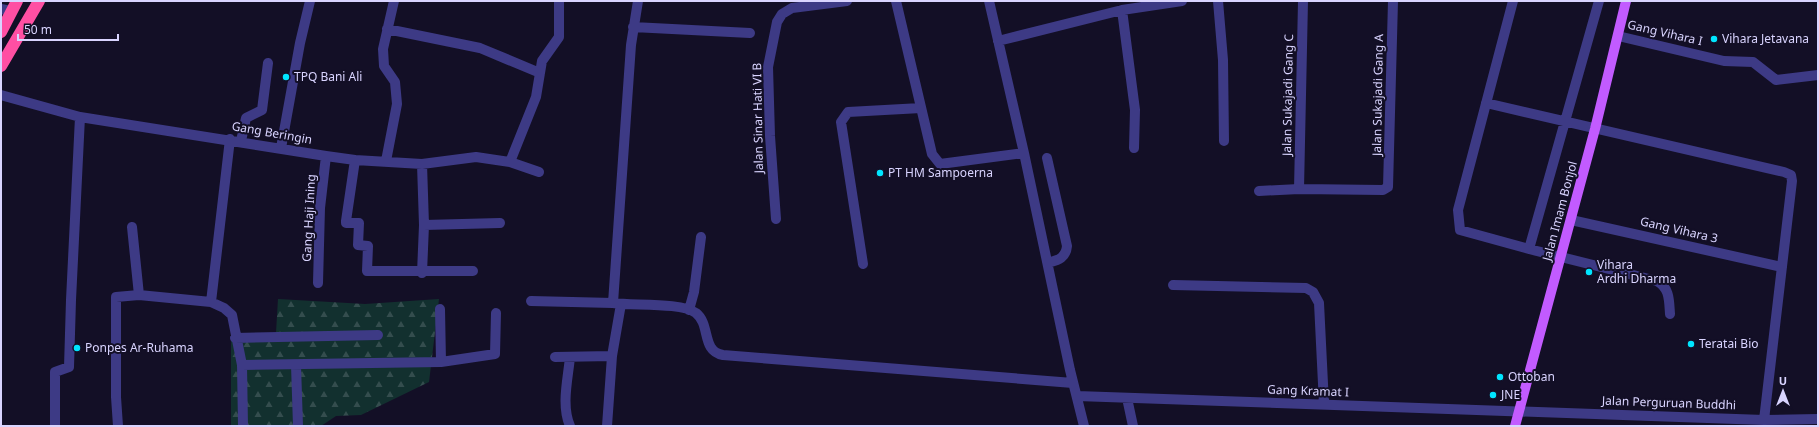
<svg xmlns="http://www.w3.org/2000/svg" width="1819" height="427" viewBox="0 0 1819 427" font-family="'Noto Sans',sans-serif">
<defs>
<pattern id="forest-firs" width="22" height="20" patternUnits="userSpaceOnUse"><rect width="22" height="20" fill="#12302f"/><path d="M5 1l3.5 6h-7zM16 11l3.5 6h-7z" fill="#344d4e"/></pattern>
</defs>
<rect width="100%" height="100%" fill="#130f26"/>
<path fill="url(#forest-firs)" d="M 278,299 L 365,304 L 439,299 L 429,382 L 361,415 L 336,416 L 321,426 L 231,426 L 231,334 L 276,333 Z"/>
<g fill="none" stroke-linecap="round" stroke-linejoin="round">
<path stroke="#3d3a85" stroke-width="10" d="M 638,1 L 631,45 L 613,303 C 633,306 681,302 696,313 C 711,325 701,351 723,355 L 1073,383
M 896,1 L 932,154 L 940,164 L 1024,153
M 989,1 L 1024,153 L 1070,370 L 1084,426
M 1218,1 L 1223,60 L 1224,141
M 1513,1 L 1458,210 L 1460,230 L 1529,249 L 1599,1
M 1,9 L 11,11
M 1122,10 L 1135,110 L 1134,148
M 633,27 L 750,33
M 387,29 L 480,48 L 540,73
M 1618,36 L 1724,61 L 1753,62 L 1776,80 L 1818,75
M 998,41 L 1122,10 L 1182,1
M 1,95 L 80,117 L 326,156 L 355,160 L 422,164 L 476,157 L 510,162 L 539,172
M 1486,103 L 1784,172 L 1791,175 L 1792,181 L 1764,420
M 230,139 L 211,302 L 224,308 L 232,315 L 242,365 L 441,362 L 495,354 L 496,313
M 241,141 L 246,118 L 262,110 L 268,63
M 281,148 L 300,43 L 310,1
M 1047,158 L 1067,246 C 1066,258 1058,260 1048,263
M 355,160 L 346,221 L 346,223 L 359,223 L 358,245 L 368,246 L 367,271 L 473,271
M 386,161 L 397,104 L 395,82 L 384,66 L 383,49 L 394,1
M 510,162 L 536,97 L 542,61 L 559,37 L 559,1
M 1299,189 L 1303,1
M 1259,191 L 1299,189 L 1383,190 L 1388,187 L 1393,1
M 776,219 L 770,136 L 768,67 L 777,22 L 782,14 L 792,8 L 847,1
M 1571,220 L 1782,267
M 424,225 L 500,223
M 132,227 L 139,295
M 1529,249 L 1657,281 C 1670,288 1669,301 1670,314
M 863,264 L 841,122 L 848,112 L 921,108
M 422,273 L 424,225 L 422,164
M 318,283 L 320,208 L 326,156
M 1173,285 L 1306,288 L 1313,292 L 1319,303 L 1324,404
M 531,301 L 613,303
M 440,309 L 441,362
M 689,310 L 694,292 L 701,237
M 235,338 L 378,335
M 555,357 L 612,356
M 570,357 C 568,379 561,405 570,426
M 242,365 L 243,426
M 296,365 L 298,426
M 1077,396 L 1764,420 L 1818,419
M 1127,398 L 1133,426
M 55,426 L 55,372 L 69,367 L 71,300 L 80,117
M 118,426 L 116,397 L 116,297 L 139,295 L 211,302
M 607,426 L 612,356 L 621,304"/>
<path stroke="#c25bff" stroke-width="10" d="M 1515,426 L 1595,129 L 1626,1"/>
<path stroke="#ff4fa3" stroke-width="12" d="M 1,32 L 17,1
M 1,66 L 39,1"/>
</g>
<g fill="#00e5ff" stroke="#130f26" stroke-width="1.5">
<circle cx="1714" cy="39" r="4"/>
<circle cx="286" cy="77" r="4"/>
<circle cx="880" cy="173" r="4"/>
<circle cx="1589" cy="272" r="4"/>
<circle cx="1691" cy="344" r="4"/>
<circle cx="77" cy="348" r="4"/>
<circle cx="1500" cy="377" r="4"/>
<circle cx="1493" cy="395" r="4"/>
</g>
<g text-anchor="middle" stroke-width="4" stroke-linejoin="round" paint-order="stroke">
<g font-size="12" fill="#d9d4ff" stroke="#130f26">
<text transform="translate(1665 33) rotate(13)" y="4">Gang Vihara I</text>
<text transform="translate(1288 95) rotate(-89)" y="4">Jalan Sukajadi Gang C</text>
<text transform="translate(1378 95) rotate(-89)" y="4">Jalan Sukajadi Gang A</text>
<text transform="translate(758 118) rotate(-91)" y="4">Jalan Sinar Hati VI B</text>
<text transform="translate(272 133) rotate(10)" y="4">Gang Beringin</text>
<text transform="translate(1560 211) rotate(-75)" y="4">Jalan Imam Bonjol</text>
<text transform="translate(309 218) rotate(-87)" y="4">Gang Haji Ining</text>
<text transform="translate(1679 230) rotate(13)" y="4">Gang Vihara 3</text>
<text transform="translate(1308 391) rotate(2)" y="4">Gang Kramat I</text>
<text transform="translate(1669 403) rotate(2)" y="4">Jalan Perguruan Buddhi</text>
</g>
<g font-size="12" fill="#d9d4ff" stroke="#130f26" text-anchor="start">
<text x="1722" y="43">Vihara Jetavana</text>
<text x="294" y="81">TPQ Bani Ali</text>
<text x="888" y="177">PT HM Sampoerna</text>
<text x="1597" y="269">Vihara<tspan x="1597" dy="14">Ardhi Dharma</tspan></text>
<text x="1699" y="348">Teratai Bio</text>
<text x="85" y="352">Ponpes Ar-Ruhama</text>
<text x="1508" y="381">Ottoban</text>
<text x="1501" y="399">JNE</text>
</g>
</g>
<rect width="1819" height="427" fill="none" stroke="#d9d4ff" stroke-width="4"/>
<g transform="translate(1783 391)" stroke="#130f26" stroke-width="3" paint-order="stroke">
<path d="M0-3L7 15L0 10L-7 15Z" fill="#d9d4ff"/>
<text y="-6" font-size="11" font-weight="bold" text-anchor="middle" fill="#d9d4ff">U</text>
</g>
<path d="M18 34v6h100v-6" fill="none" stroke="#d9d4ff" stroke-width="2"/>
<text x="24" y="34" font-size="12" fill="#d9d4ff" stroke="#130f26" stroke-width="3" paint-order="stroke">50 m</text>
</svg>
